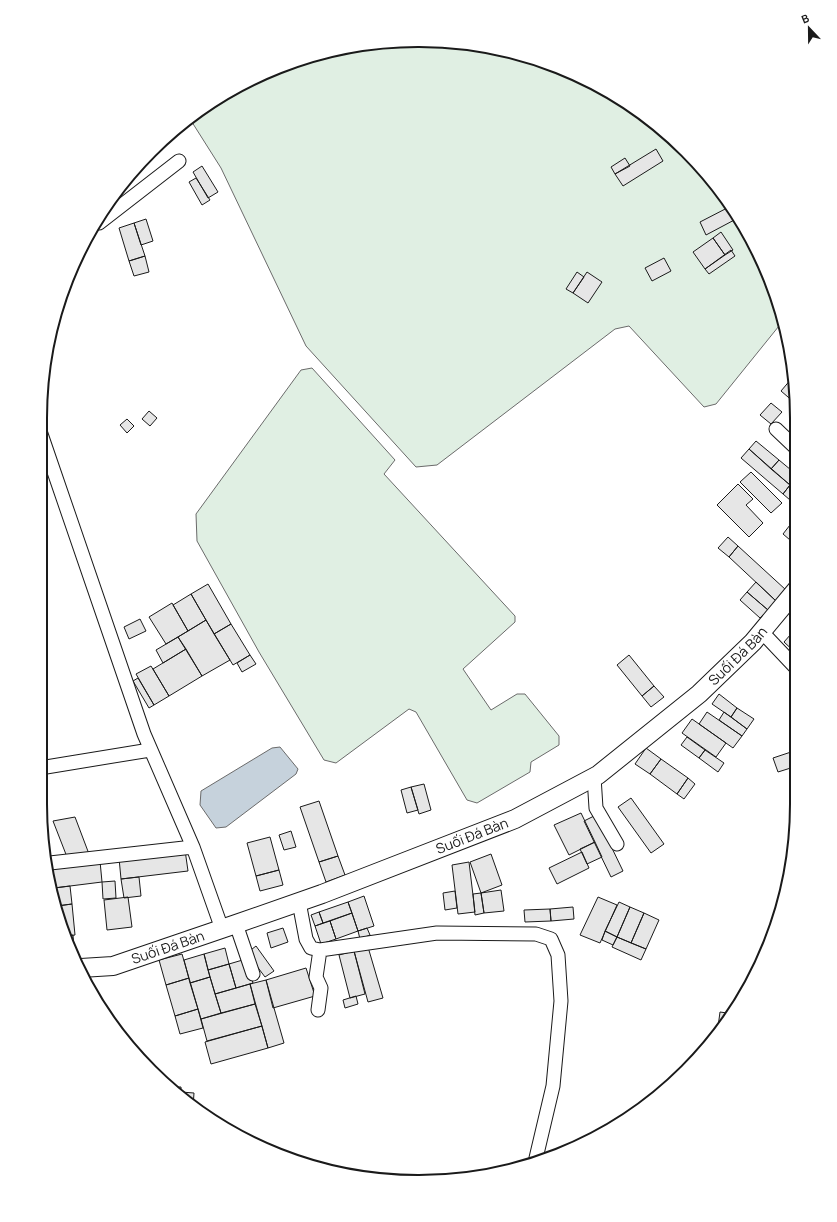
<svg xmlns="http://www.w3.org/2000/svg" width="837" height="1222" viewBox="0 0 837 1222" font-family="Manrope,sans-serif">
<rect width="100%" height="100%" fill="#fff"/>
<path fill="#e0efe3" stroke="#6a6a6a" d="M 418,40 L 492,47 L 563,69 L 629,104 L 686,151 L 733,208 L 768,273 L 783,321 L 716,404 L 704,407 L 629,326 L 615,329 L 437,465 L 416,467 L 306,346 L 221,168 L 190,119 L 208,104 L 273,69 L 344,47 Z
M 312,368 L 395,460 L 384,474 L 515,616 L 515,622 L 463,669 L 491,710 L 517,694 L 525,694 L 559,736 L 559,745 L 531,762 L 530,772 L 477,803 L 467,800 L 416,712 L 409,709 L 336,763 L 324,760 L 259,652 L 197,541 L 196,514 L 301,370 Z"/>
<path fill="#c6d2dc" stroke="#6a6a6a" d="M 280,747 L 298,769 L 296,774 L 226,827 L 216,828 L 200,805 L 201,791 L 272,748 Z"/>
<path fill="#e6e6e6" stroke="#1a1a1a" d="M 656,149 L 663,161 L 623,186 L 615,174 Z
M 625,158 L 630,166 L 615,174 L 611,167 Z
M 202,166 L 218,192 L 208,198 L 193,172 Z
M 196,178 L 210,200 L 202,205 L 189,182 Z
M 731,206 L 738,218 L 706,235 L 700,222 Z
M 146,219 L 153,241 L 141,245 L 134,223 Z
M 134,223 L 145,256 L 129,261 L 119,228 Z
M 721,232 L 733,250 L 725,255 L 713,238 Z
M 713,238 L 725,255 L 705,269 L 693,252 Z
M 731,250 L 735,256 L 709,274 L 705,269 Z
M 145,256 L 149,272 L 134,276 L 129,261 Z
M 664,258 L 671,271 L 652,281 L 645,268 Z
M 577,272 L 584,277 L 573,293 L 566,289 Z
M 587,272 L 602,282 L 588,303 L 573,293 Z
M 792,378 L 793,379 L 795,403 L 781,391 Z
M 771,403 L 782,412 L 771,424 L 760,415 Z
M 149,411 L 157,418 L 150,426 L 142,419 Z
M 127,419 L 134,426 L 127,433 L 120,425 Z
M 756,441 L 779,460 L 771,469 L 749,449 Z
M 749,449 L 790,485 L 783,494 L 741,458 Z
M 779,460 L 797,475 L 796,490 L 771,469 Z
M 751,472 L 782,503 L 771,513 L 740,482 Z
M 738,484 L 753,499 L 746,505 L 763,523 L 749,537 L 717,505 Z
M 790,485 L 797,490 L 797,506 L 783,494 Z
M 797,517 L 797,531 L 790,525 Z
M 790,525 L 797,531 L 797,546 L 783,534 Z
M 728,537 L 738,546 L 729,557 L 718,548 Z
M 738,546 L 786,590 L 776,601 L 729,557 Z
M 756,582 L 776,601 L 768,610 L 747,592 Z
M 208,584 L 231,624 L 214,634 L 191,594 Z
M 747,592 L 768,610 L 760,618 L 740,600 Z
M 191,594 L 206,620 L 188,631 L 173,605 Z
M 172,603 L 188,631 L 166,644 L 149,617 Z
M 140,619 L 146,631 L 129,639 L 124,627 Z
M 206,620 L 230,660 L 202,676 L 178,637 Z
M 231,624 L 250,655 L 233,665 L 214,634 Z
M 791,634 L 797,640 L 797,654 L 784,642 Z
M 178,637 L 186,649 L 163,663 L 156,650 Z
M 186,649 L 202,676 L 169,696 L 153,669 Z
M 250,655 L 256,664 L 242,672 L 237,663 Z
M 629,655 L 654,686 L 642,696 L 617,665 Z
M 151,666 L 169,696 L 154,705 L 136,674 Z
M 138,678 L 154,705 L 149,708 L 133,681 Z
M 654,686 L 664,697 L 651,707 L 642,696 Z
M 719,694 L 737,708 L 731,717 L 712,704 Z
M 737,708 L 754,719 L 747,729 L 731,717 Z
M 707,712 L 742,736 L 733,748 L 699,724 Z
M 724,712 L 747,729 L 742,736 L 719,720 Z
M 692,719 L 726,743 L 716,757 L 682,733 Z
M 687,737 L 705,750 L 699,758 L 681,745 Z
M 646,748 L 661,759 L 650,774 L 635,764 Z
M 705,750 L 724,763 L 718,772 L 699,758 Z
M 797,750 L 797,766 L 778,772 L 773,758 Z
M 661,759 L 688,778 L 677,794 L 650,774 Z
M 688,778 L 695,784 L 684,799 L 677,794 Z
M 424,784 L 431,810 L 419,814 L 411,787 Z
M 411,787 L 418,810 L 407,813 L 401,790 Z
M 631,798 L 664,844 L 651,853 L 618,807 Z
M 319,801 L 338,856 L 319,862 L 300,807 Z
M 581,813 L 595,842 L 569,855 L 554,825 Z
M 596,815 L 623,871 L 611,877 L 584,821 Z
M 75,817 L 89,854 L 67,857 L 53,821 Z
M 291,831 L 296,847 L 284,850 L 279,835 Z
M 270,837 L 279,870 L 256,876 L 247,843 Z
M 595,842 L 602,857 L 587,864 L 580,849 Z
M 185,850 L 188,871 L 121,879 L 119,858 Z
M 582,852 L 589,868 L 557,884 L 549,868 Z
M 491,854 L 502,885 L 481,893 L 470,862 Z
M 338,856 L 345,875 L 326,882 L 319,862 Z
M 100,861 L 102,882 L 54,888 L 50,867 Z
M 469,862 L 475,912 L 458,914 L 452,865 Z
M 279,870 L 283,885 L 260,891 L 256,876 Z
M 139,877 L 141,896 L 124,898 L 121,879 Z
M 115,881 L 116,898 L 103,899 L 102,882 Z
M 70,886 L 72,904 L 57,906 L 54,888 Z
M 501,890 L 504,911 L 484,913 L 481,893 Z
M 455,891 L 457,908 L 445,910 L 443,893 Z
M 481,893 L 484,913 L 475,915 L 473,894 Z
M 364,896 L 374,926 L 358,931 L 348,902 Z
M 128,897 L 132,927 L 107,930 L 104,900 Z
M 598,897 L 617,905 L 600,943 L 580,935 Z
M 348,902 L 352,913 L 323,923 L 319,912 Z
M 619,902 L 630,907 L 617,937 L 605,931 Z
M 72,904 L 75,935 L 66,936 L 60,925 L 57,906 Z
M 573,907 L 574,919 L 551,921 L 550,909 Z
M 630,907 L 644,913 L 631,943 L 617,937 Z
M 550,909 L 551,921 L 525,922 L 524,910 Z
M 319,912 L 323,923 L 315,926 L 311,915 Z
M 352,913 L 358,931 L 336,939 L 330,921 Z
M 644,913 L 659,920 L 646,949 L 631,943 Z
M 330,921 L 336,939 L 321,944 L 315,926 Z
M 283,928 L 288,942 L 271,948 L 267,933 Z
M 367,928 L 370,935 L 360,939 L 358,931 Z
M 605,931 L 617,937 L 613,945 L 602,940 Z
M 73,935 L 74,949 L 72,950 L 66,936 Z
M 617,937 L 646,949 L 641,960 L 612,947 Z
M 256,946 L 274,971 L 265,977 L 247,953 Z
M 368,947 L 383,998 L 368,1002 L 354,951 Z
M 225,948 L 229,964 L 208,970 L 204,954 Z
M 354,951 L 365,994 L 350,998 L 339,955 Z
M 182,954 L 189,978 L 166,985 L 159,960 Z
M 204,954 L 210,977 L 190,983 L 184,960 Z
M 246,959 L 253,983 L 236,988 L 229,964 Z
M 229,964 L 236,988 L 215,994 L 208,970 Z
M 306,968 L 315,996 L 273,1008 L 266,980 Z
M 210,977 L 221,1013 L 201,1019 L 190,983 Z
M 189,978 L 198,1009 L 175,1016 L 166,985 Z
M 266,980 L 284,1043 L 268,1048 L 250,984 Z
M 250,984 L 255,1004 L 221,1013 L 215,994 Z
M 356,996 L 358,1004 L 345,1008 L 343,1000 Z
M 255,1004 L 262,1026 L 207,1041 L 201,1019 Z
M 198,1009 L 203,1028 L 180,1034 L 175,1016 Z
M 720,1012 L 727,1013 L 718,1027 Z
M 262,1026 L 268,1048 L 211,1064 L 205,1042 Z
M 172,1087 L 181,1087 L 181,1096 Z
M 181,1092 L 194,1093 L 193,1107 L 188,1104 L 181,1096 Z"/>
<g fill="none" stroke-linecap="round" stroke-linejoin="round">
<g stroke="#1a1a1a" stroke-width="15">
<path id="street" d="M 99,223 L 179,161
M 776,429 L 797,449
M 40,431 L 144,734 L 193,847 L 222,929
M 762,632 L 797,669
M 40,768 L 150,750
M 594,777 L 596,808 L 617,844
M 50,863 L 193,847
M 299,902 L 306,939 L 311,948 L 320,950 L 437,933 L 536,934 L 551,939 L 558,955 L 561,1001 L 553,1086 L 536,1158
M 236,924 L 253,974
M 318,1010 L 321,988 L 316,977 L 320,950"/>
</g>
<g stroke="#1a1a1a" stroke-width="20">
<g id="secondary">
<path id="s1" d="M 81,968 L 113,966 L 236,924 L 322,894 L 515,819 L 598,775 L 699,694 L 753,642 L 797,589"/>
</g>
</g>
<use href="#street" stroke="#fff" stroke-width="13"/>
<use href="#secondary" stroke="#fff" stroke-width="18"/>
</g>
<g text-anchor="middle" stroke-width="3" stroke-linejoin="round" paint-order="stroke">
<g font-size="14" fill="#1a1a1a" stroke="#fff">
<text dy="5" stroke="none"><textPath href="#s1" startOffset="738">Suối Đá Bàn</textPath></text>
<text dy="5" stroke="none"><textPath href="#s1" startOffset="414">Suối Đá Bàn</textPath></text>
<text dy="5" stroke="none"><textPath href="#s1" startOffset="90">Suối Đá Bàn</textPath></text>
</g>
</g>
<path d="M0 0H837V1222H0ZM418 47H419A371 371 0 0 1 790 418V804A371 371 0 0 1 419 1175H418A371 371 0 0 1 47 804V418A371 371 0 0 1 418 47Z" fill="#fff" fill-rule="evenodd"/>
<path fill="none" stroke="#1a1a1a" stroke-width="2" d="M418 47H419A371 371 0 0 1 790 418V804A371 371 0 0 1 419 1175H418A371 371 0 0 1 47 804V418A371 371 0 0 1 418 47Z"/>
<g transform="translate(809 28) rotate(338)" stroke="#ffffff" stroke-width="3" paint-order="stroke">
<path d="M0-3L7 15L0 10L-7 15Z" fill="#1a1a1a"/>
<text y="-6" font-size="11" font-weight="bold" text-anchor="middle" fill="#1a1a1a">B</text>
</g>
</svg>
